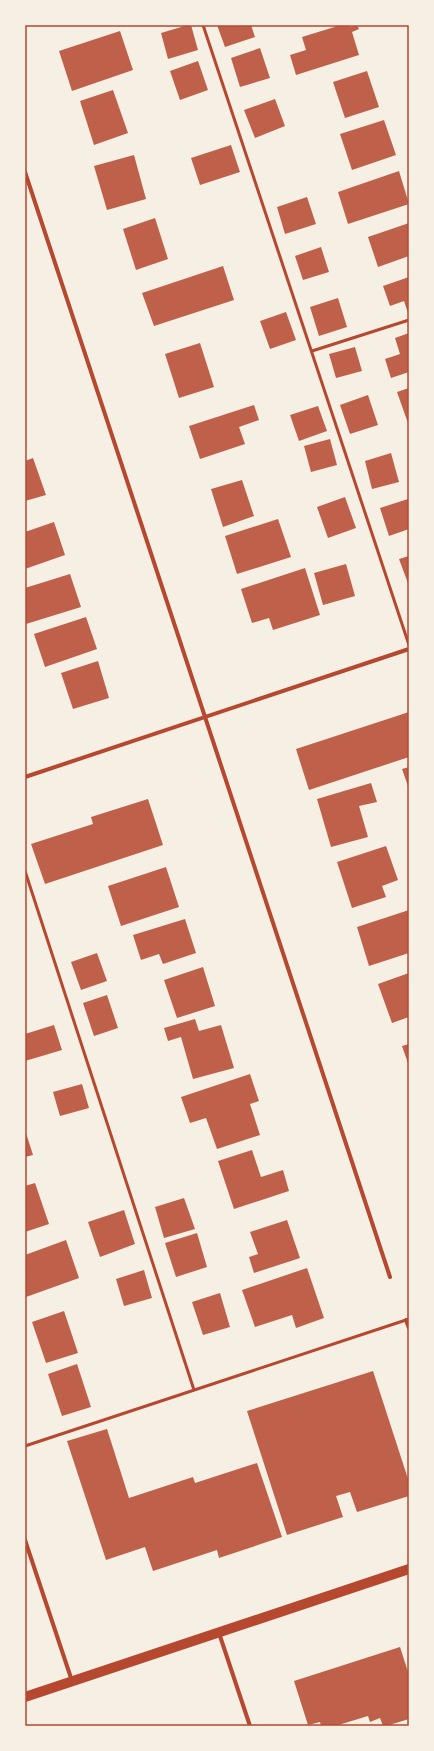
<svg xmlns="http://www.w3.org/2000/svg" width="434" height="1751" viewBox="0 0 434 1751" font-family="Mulish,sans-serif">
<rect width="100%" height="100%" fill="#f6efe4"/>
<path fill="#bf614a" d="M 188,25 L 191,25 L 198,50 L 168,59 L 161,33 Z
M 217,25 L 251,25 L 255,37 L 225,47 Z
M 341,25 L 349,25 L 350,27 L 357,25 L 359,29 L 352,32 L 359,55 L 296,75 L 290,55 L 306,50 L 302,37 Z
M 120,31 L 133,70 L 72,91 L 59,51 Z
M 260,48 L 270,78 L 240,87 L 231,58 Z
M 198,61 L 208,90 L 180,100 L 170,71 Z
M 367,71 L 379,107 L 345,118 L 333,82 Z
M 113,90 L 128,133 L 94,145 L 80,101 Z
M 275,99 L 285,126 L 255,138 L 244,110 Z
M 384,120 L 396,155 L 352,170 L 340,134 Z
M 231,145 L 240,172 L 200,185 L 191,158 Z
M 134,155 L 146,199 L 107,210 L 94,166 Z
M 399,171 L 409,204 L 348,224 L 338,192 Z
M 307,197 L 316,224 L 285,234 L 277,207 Z
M 155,218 L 168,259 L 136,270 L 123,229 Z
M 409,223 L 409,256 L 378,267 L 368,237 Z
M 321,247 L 329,272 L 303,280 L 295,256 Z
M 223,266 L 234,300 L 154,326 L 142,293 Z
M 409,277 L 409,316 L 404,301 L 390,306 L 383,286 Z
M 338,298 L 347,327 L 319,336 L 310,307 Z
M 286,312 L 296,340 L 270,349 L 260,321 Z
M 409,333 L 409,372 L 391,378 L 385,359 L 400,354 L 395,338 Z
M 200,343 L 214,387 L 179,398 L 165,354 Z
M 355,347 L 362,371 L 336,378 L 329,354 Z
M 409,388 L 409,426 L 397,392 Z
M 368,395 L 378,425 L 350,434 L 340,405 Z
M 254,405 L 259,420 L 239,427 L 245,444 L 200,459 L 189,426 Z
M 318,406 L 327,431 L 299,441 L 290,415 Z
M 330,439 L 337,465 L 311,472 L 304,446 Z
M 391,453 L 399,482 L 372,489 L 365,461 Z
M 33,458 L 46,495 L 25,501 L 25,461 Z
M 242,480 L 254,516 L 223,527 L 211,489 Z
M 345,497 L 356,528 L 328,538 L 317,507 Z
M 408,499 L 409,529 L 389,536 L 380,508 Z
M 278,519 L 291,557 L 237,574 L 225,536 Z
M 54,522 L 65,555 L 25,569 L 25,532 Z
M 409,556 L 409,586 L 399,559 Z
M 346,564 L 355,596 L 323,605 L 314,573 Z
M 305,568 L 320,615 L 273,630 L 269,618 L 252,623 L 241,589 Z
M 70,574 L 81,607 L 26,624 L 25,588 Z
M 86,617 L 97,649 L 45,667 L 34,634 Z
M 98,661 L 109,698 L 73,709 L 61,673 Z
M 409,712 L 409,757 L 309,790 L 296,749 Z
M 409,767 L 409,789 L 402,769 Z
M 371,783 L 377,802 L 359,806 L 368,837 L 331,847 L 317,799 Z
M 148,799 L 163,845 L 45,884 L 31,844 L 93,824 L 91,817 Z
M 386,846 L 398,880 L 382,886 L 386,897 L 352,908 L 337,862 Z
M 166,867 L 179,907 L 121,926 L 108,886 Z
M 409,910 L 409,953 L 369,966 L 357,927 Z
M 185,919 L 196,953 L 163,964 L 159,954 L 141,960 L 133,935 Z
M 97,953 L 107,981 L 81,990 L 71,962 Z
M 203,967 L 215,1006 L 177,1018 L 164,980 Z
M 409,973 L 409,1017 L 392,1023 L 378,984 Z
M 107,995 L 118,1028 L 94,1036 L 83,1003 Z
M 195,1019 L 199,1031 L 221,1025 L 234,1068 L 193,1079 L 181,1037 L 168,1041 L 164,1028 Z
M 54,1025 L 62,1050 L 25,1061 L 25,1034 Z
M 409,1044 L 409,1066 L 402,1046 Z
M 250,1074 L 259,1101 L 250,1104 L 260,1135 L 217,1149 L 206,1118 L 190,1123 L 181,1097 Z
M 82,1084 L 89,1108 L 60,1116 L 53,1092 Z
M 25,1130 L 33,1155 L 25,1157 Z
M 252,1150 L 261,1177 L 283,1170 L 289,1191 L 234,1209 L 218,1161 Z
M 35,1183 L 49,1224 L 25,1232 L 25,1186 Z
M 184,1198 L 195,1229 L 164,1238 L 155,1207 Z
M 124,1210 L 135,1244 L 100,1257 L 88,1222 Z
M 287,1220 L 300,1258 L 254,1273 L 249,1257 L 258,1254 L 250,1232 Z
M 197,1233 L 207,1267 L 176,1277 L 165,1243 Z
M 66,1240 L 79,1278 L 26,1297 L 25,1255 Z
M 307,1268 L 324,1318 L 296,1328 L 292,1315 L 255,1327 L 242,1290 Z
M 144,1270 L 152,1298 L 124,1306 L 116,1279 Z
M 220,1293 L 230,1327 L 203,1335 L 192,1302 Z
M 64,1311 L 78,1353 L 46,1363 L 32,1322 Z
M 77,1364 L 91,1407 L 62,1416 L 48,1374 Z
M 373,1371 L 409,1482 L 409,1496 L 357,1512 L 350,1492 L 336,1496 L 343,1517 L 287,1535 L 247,1411 Z
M 107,1429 L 129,1498 L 193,1477 L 195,1483 L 257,1463 L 282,1537 L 219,1558 L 217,1550 L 153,1571 L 145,1547 L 106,1560 L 67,1441 Z
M 400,1647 L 409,1675 L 409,1719 L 386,1726 L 383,1726 L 380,1718 L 370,1722 L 368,1716 L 335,1726 L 321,1726 L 320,1722 L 308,1725 L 294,1681 Z"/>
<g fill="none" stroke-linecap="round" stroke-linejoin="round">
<path stroke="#b5482f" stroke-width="3" d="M 203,25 L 409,645
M 312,351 L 409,320
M 25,871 L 194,1390
M 25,1446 L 409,1319"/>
<path stroke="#b5482f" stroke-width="4" d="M 25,172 L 390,1277
M 25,777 L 409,649
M 406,1320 L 409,1328
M 25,1540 L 72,1681
M 219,1633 L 250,1726"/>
<path stroke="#b5482f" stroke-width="10" d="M 25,1697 L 409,1569"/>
</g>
<rect width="434" height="1751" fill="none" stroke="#f6efe4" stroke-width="52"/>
<rect x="26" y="26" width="382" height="1699" fill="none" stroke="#b5482f" stroke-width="1.5"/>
</svg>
